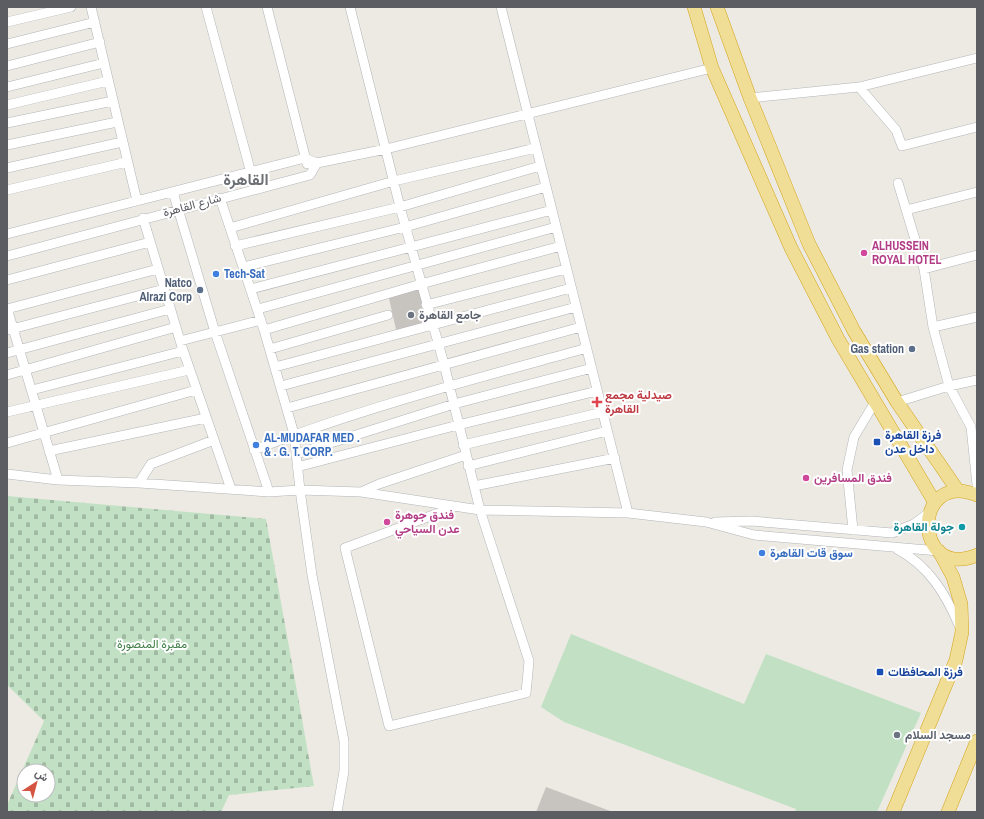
<svg xmlns="http://www.w3.org/2000/svg" width="984" height="819" viewBox="0 0 984 819" font-family="'Archivo Narrow',Vazirmatn,sans-serif">
<defs>
<pattern id="cemetery-stones" width="16" height="16" patternUnits="userSpaceOnUse"><rect width="16" height="16" fill="#c2e1c4"/><path d="M2 7V4a2 2 0 0 1 4 0v3zM10 15v-3a2 2 0 0 1 4 0v3z" fill="#a1baa3"/></pattern>
</defs>
<rect width="100%" height="100%" fill="#eceae3"/>
<path fill="#c2e1c4" d="M 571,634 L 744,704 L 766,654 L 921,713 L 877,812 L 795,812 L 796,809 L 564,722 L 541,707 Z"/>
<path fill="url(#cemetery-stones)" fill-rule="evenodd" d="M 7,496 L 266,519 L 314,786 L 229,795 L 221,812 L 7,812 L 7,805 L 44,721 L 7,685 ZM 24,771 L 48,771 L 48,795 L 24,795 Z"/>
<path fill="#c7c4c0" d="M 421,284 L 432,325 L 397,334 L 388,294 Z
M 546,787 L 613,812 L 536,812 Z"/>
<g fill="none" stroke-linecap="round" stroke-linejoin="round">
<g stroke="#b3b5b8" stroke-width="10">
<path id="minor" d="M 91,7 L 137,201
M 206,7 L 251,173
M 267,7 L 307,164
M 350,7 L 400,207 L 444,364 L 480,510 L 529,661 L 526,693 L 389,726 L 345,548 L 457,506
M 501,7 L 628,513
M 7,22 L 71,7
M 7,44 L 95,22
M 7,66 L 100,42
M 7,87 L 104,63
M 859,87 L 977,58
M 750,98 L 859,87 L 896,130 L 902,146 L 977,127
M 7,105 L 108,81
M 7,123 L 113,101
M 7,145 L 117,122
M 317,163 L 386,149 L 712,68
M 7,168 L 122,142
M 898,183 L 924,269 L 933,327 L 949,386 L 971,427 L 977,485
M 7,190 L 127,162
M 173,192 L 215,332 L 269,492
M 220,198 L 264,330 L 294,434 L 300,490 L 312,575 L 344,741 L 344,771 L 337,812
M 906,210 L 977,192
M 143,218 L 182,347 L 231,489
M 230,228 L 394,181 L 536,148
M 7,234 L 305,158 L 317,163
M 235,246 L 400,207 L 540,166
M 7,256 L 310,175 L 317,163
M 243,267 L 405,227 L 546,187
M 924,269 L 977,255
M 7,280 L 150,242
M 251,289 L 552,210
M 426,305 L 566,269
M 7,308 L 58,480
M 7,309 L 158,269
M 258,309 L 556,227
M 933,327 L 977,317
M 8,330 L 164,289
M 264,330 L 421,284 L 561,246
M 180,341 L 261,320
M 270,349 L 388,315
M 7,353 L 170,309
M 275,367 L 571,288
M 7,375 L 176,327
M 281,386 L 576,307
M 32,390 L 183,351
M 897,402 L 949,386 L 977,380
M 287,408 L 581,327
M 7,412 L 189,370
M 7,443 L 196,390
M 463,445 L 603,412
M 254,450 C 362,408 475,379 587,348
M 49,451 L 206,418
M 296,454 L 454,404 L 592,368
M 468,466 L 607,431
M 297,467 L 458,425 L 597,391
M 7,474 L 58,480 L 139,483 L 269,492 L 300,490 L 361,492 L 480,510 L 628,513 L 706,522 L 754,535 L 939,551
M 139,483 L 151,464 L 214,440
M 474,486 L 615,458
M 361,492 L 379,484 L 466,455
M 715,522 L 751,521 L 892,533 L 914,524 L 929,513
M 853,530 L 847,470 L 854,437 L 875,402
M 897,549 C 929,566 945,593 959,625"/>
</g>
<g stroke="#d4a41b" stroke-width="14">
<path id="highway" d="M 694,7 L 712,68 L 791,248 L 838,339 L 935,503
M 717,7 L 750,98 L 809,244 L 854,331 L 897,402 L 958,491
M 977,495 C 911,469 913,582 977,555
M 893,812 L 956,660 L 962,632 L 961,604 L 953,577 L 939,551
M 948,812 L 977,741"/>
</g>
<use href="#minor" stroke="#fff" stroke-width="9"/>
<use href="#highway" stroke="#f0de96" stroke-width="13"/>
</g>
<g fill="#d1479c" stroke="#fff" stroke-width="1.5">
<circle cx="864" cy="253" r="4"/>
<circle cx="806" cy="478" r="4"/>
<circle cx="387" cy="522" r="4"/>
</g>
<g fill="#3f7fe0" stroke="#fff" stroke-width="1.5">
<circle cx="216" cy="274" r="4"/>
<circle cx="256" cy="445" r="4"/>
<circle cx="762" cy="553" r="4"/>
</g>
<g fill="#5c6f8a" stroke="#fff" stroke-width="1.5">
<circle cx="200" cy="290" r="4"/>
<circle cx="912" cy="349" r="4"/>
</g>
<g fill="#6b7280" stroke="#fff" stroke-width="1.5">
<circle cx="411" cy="315" r="4"/>
<circle cx="897" cy="735" r="4"/>
</g>
<path fill="#e0444e" stroke="#fff" stroke-width="1.5" d="M595 396h4v4h4v4h-4v4h-4v-4h-4v-4h4z"/>
<g fill="#1a4fb4" stroke="#fff" stroke-width="1.5">
<rect x="873" y="438" width="8" height="8" rx="2"/>
<rect x="876" y="668" width="8" height="8" rx="2"/>
</g>
<circle fill="#0f9aa8" stroke="#fff" stroke-width="1.5" cx="962" cy="527" r="4"/>
<g text-anchor="middle" stroke-width="4" stroke-linejoin="round" paint-order="stroke">
<g font-size="12" fill="#5b5d62" stroke="#fff">
<text transform="translate(192 205) rotate(-15)" y="4">شارع القاهرة</text>
</g>
<g font-size="12" font-weight="bold" fill="#b23c85" stroke="#fff" text-anchor="start">
<text x="872" y="250">ALHUSSEIN<tspan x="872" dy="14">ROYAL HOTEL</tspan></text>
<text x="814" y="482">فندق المسافرين</text>
<text x="395" y="519">فندق جوهرة<tspan x="395" dy="14">عدن السياحي</tspan></text>
</g>
<g font-size="12" font-weight="bold" fill="#366cbe" stroke="#fff" text-anchor="start">
<text x="224" y="278">Tech-Sat</text>
<text x="264" y="442">AL-MUDAFAR MED .<tspan x="264" dy="14">&amp; . G. T. CORP.</tspan></text>
<text x="770" y="557">سوق قات القاهرة</text>
</g>
<g font-size="12" font-weight="bold" fill="#4e5e75" stroke="#fff" text-anchor="end">
<text x="192" y="287">Natco<tspan x="192" dy="14">Alrazi Corp</tspan></text>
<text x="904" y="353">Gas station</text>
</g>
<g font-size="12" font-weight="bold" fill="#5b616d" stroke="#fff" text-anchor="start">
<text x="419" y="319">جامع القاهرة</text>
<text x="905" y="739">مسجد السلام</text>
</g>
<g font-size="12" font-weight="bold" fill="#be3a42" stroke="#fff" text-anchor="start">
<text x="605" y="399">صيدلية مجمع<tspan x="605" dy="14">القاهرة</tspan></text>
</g>
<g font-size="12" font-weight="bold" fill="#164399" stroke="#fff" text-anchor="start">
<text x="885" y="439">فرزة القاهرة<tspan x="885" dy="14">داخل عدن</tspan></text>
<text x="888" y="676">فرزة المحافظات</text>
</g>
<g font-size="12" font-weight="bold" fill="#0d838f" stroke="#fff" text-anchor="end">
<text x="954" y="531">جولة القاهرة</text>
</g>
<g font-size="12" fill="#3e7d45" stroke="#fff">
<text x="152" y="648">مقبرة المنصورة</text>
</g>
<g font-size="16" font-weight="bold" fill="#6c6f73" stroke="#fff">
<text x="246" y="185">القاهرة</text>
</g>
</g>
<rect width="984" height="819" fill="none" stroke="#5b5d62" stroke-width="16"/>
<g transform="translate(36 783) rotate(36)"><circle r="19" fill="#ffffff" stroke="#bdbec0"/>
<path d="M0-3L7 15L0 10L-7 15Z" fill="#d45441"/>
<text y="-6" font-size="11" font-weight="bold" text-anchor="middle" fill="#5b5d62">ش</text>
</g>
</svg>
